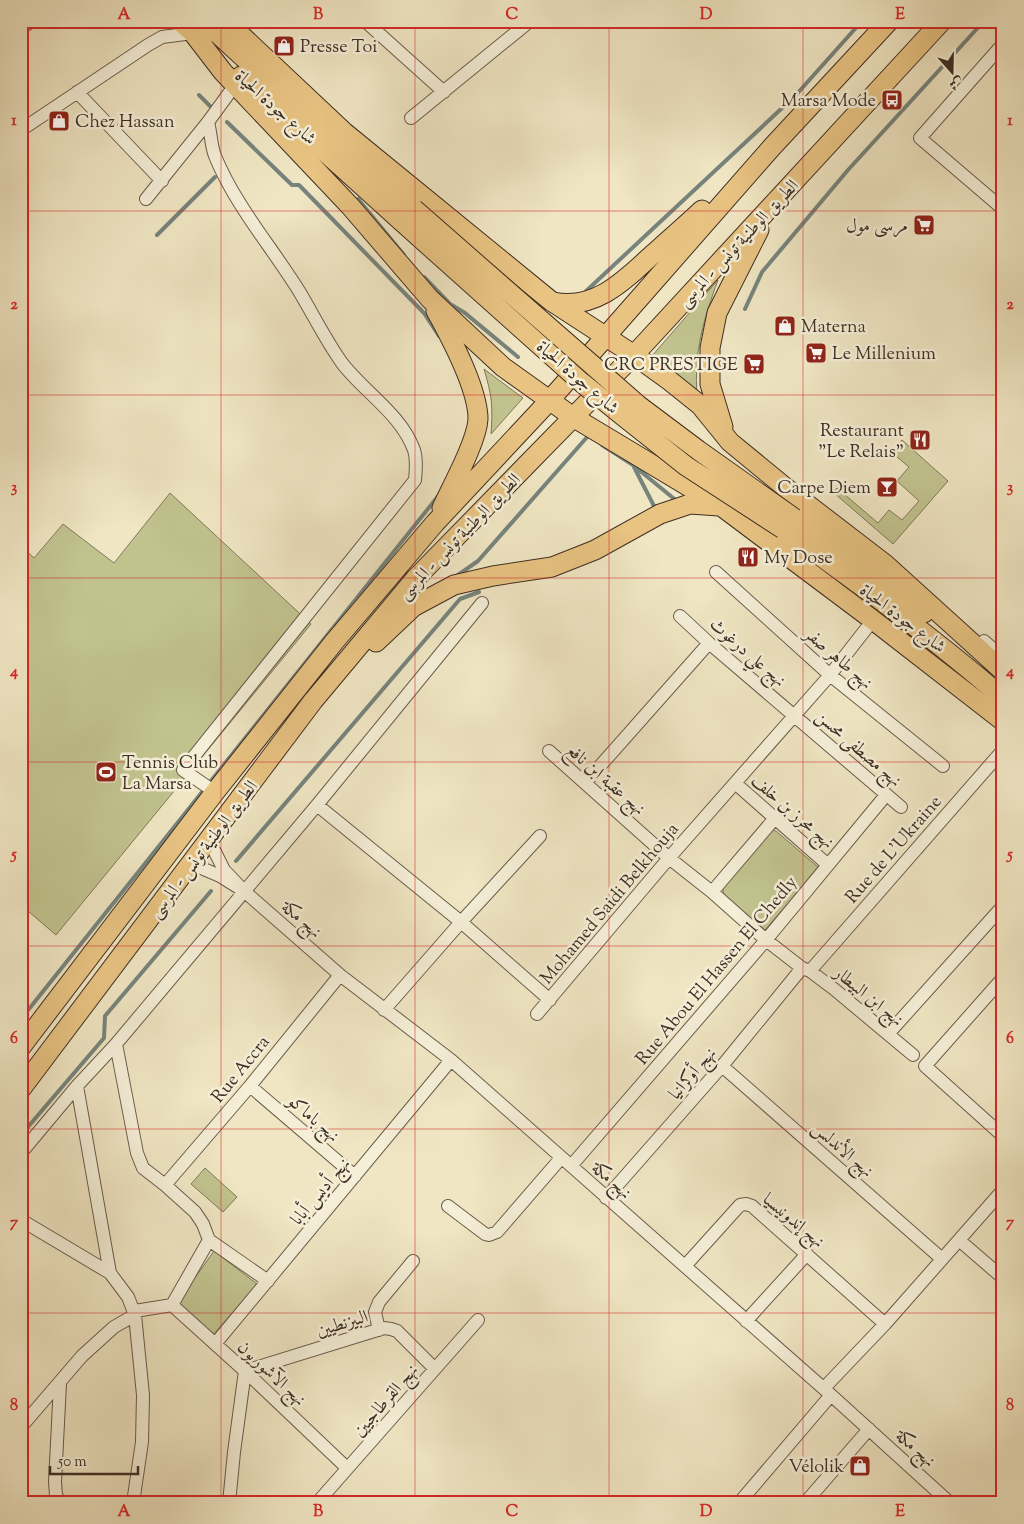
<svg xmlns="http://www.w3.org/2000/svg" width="1024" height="1524" viewBox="0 0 1024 1524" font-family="'Sorts Mill Goudy',Amiri,serif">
<rect width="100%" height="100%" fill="#f0e6c3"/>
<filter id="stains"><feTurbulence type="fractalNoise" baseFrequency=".004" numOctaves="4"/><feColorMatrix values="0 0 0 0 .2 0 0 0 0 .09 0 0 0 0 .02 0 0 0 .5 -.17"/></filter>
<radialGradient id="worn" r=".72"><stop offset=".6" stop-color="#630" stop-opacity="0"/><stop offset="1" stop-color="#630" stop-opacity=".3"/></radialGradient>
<path fill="#c1c38f" stroke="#80785a" d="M 718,280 C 703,321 694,352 697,395 L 651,357 Z
M 484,369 L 523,398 L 491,434 C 493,406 492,396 484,369 Z
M 902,440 L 948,481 L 893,544 L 833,492 L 837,488 L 878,523 L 889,510 L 902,520 L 919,501 L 897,481 L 909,467 L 891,452 Z
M 170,493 L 311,624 L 56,935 L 21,905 L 21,546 L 34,558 L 63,524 L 114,563 Z
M 771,830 L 776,831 L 819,868 L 765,930 L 726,897 L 723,892 L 723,886 Z
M 205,1168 L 237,1197 L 223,1212 L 191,1184 Z
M 214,1251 L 257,1284 L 213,1335 L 177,1303 Z"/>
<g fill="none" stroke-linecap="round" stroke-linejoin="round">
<path stroke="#76847d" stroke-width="4" d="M 199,95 L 210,106
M 227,122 L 292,185 L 299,185 L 424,313 L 439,336
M 358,199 L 404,255
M 157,235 L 215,177
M 424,277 L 450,304 L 465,313 L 518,357
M 584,293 L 795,96 L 862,21
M 745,309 L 762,272 L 848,170 L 984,21
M 602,445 L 633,465 L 678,502
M 634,467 L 656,510
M 455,577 L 478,561 L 588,436 L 592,438
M 236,861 L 460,599 L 479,592
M 21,1019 L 439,495
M 21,1135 L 104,1038 L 105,1016 L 211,891"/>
<g stroke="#6a5c4c" stroke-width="14">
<path id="minor" d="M 365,21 L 444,92
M 21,28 L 32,21
M 1003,44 L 920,138 L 1003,209
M 77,92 L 162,181
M 411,118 L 530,21
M 208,122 C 211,133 211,146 215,156 C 235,205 271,246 299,291 C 314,316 325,339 342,363 C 364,392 401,414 414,450 C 417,459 416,470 415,480 L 183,770 L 215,792
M 21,130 L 148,45 L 162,37 L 193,33
M 146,199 L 208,122 L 235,85
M 716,572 L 830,675 L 943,766
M 680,616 L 709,643 L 901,807
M 984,641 L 1003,658
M 549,751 L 669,858 L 712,892 L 766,940 L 802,968 L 810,971 L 834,989 L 913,1055
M 585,783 L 709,643
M 735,783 L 828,865
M 317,805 L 461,922 L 550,1000
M 192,864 L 220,876 L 244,891 L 224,870 L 209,840
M 244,891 L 340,975 L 451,1060 L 831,1395 L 950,1503
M 712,892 L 775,818
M 810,971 L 1003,750
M 1003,978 L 925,1066 L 1003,1136
M 384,1010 L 461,922 L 540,836
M 537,1014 L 669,858 L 830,675 L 873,620
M 888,1034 L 1003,906
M 116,1044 L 137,1153 L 143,1168 L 165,1185 L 195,1212 L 203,1224 L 209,1240 L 268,1281
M 722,1066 L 942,1259
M 77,1086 L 110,1273
M 250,1086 L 355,1176
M 21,1153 L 77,1086 L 116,1044 L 317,805 L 482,603
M 571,1166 L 766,940 L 886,795
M 165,1185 L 250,1086 L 340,975
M 606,1198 L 722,1066 L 802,968
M 448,1206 L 485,1234 L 489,1235 L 497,1232 L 561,1158
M 21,1220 L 110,1273 L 128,1297 L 135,1315 L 143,1395 L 142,1442 L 133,1503
M 959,1240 L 1003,1278
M 685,1266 L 740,1205 L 746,1204 L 752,1206 L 885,1324
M 172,1305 L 245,1371 L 347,1468
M 135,1311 L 172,1305 L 209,1240
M 746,1321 L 807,1254
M 379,1330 L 375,1312 L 379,1302 L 413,1261
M 215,1344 L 451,1060
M 824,1388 L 885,1324 L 1003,1190
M 21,1427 L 82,1356 L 114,1327 L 135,1315
M 21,1500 L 24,1503
M 60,1503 L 56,1495 L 55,1482 L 60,1384
M 229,1503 L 234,1452 L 245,1371 L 384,1328 L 391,1329 L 397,1331 L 435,1369
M 317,1503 L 478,1320
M 739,1503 L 831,1395
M 805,1503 L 869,1429"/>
</g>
<g stroke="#3e2e24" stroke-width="21">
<path id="highway" d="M 180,21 L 202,41
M 204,21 L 335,142 L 414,209
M 226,21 L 344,132 L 551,301 L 634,355 L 670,381 L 700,405 L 730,442 L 786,488 L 885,564 L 1003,671
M 193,33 L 223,72 L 350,206 L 430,299 L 503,367 L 573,417 L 721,506 L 873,620 L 1003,721
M 241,76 L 401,221
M 553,302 C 595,311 625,280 653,254 C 670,239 686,225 702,210
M 436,311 C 451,338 478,389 478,419 C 477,441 452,486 442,508
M 723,427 L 710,384 L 710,348 L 717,313 L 759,230
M 794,518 L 897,592 L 924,613
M 783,529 C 858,583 933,637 1003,698
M 376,642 L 413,607 L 454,585 L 493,576 L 552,567 L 595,550 L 660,514 L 690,504 L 719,506
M 21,1047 L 215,792 L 334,642 L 435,523 L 550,400 L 772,147 L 889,21
M 21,1089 L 313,701 L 415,579 L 634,355 L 942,21"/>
</g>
<use href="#minor" stroke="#f5efd8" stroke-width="12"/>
<use href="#highway" stroke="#e8c382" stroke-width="19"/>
<g stroke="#3e2e24" stroke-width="21" stroke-linecap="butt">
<path id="highway-bridge" d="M 414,209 L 638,405 L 698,450 L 794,518
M 401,221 L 581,382 L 623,416 L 686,466 L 783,529"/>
</g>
<use href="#highway-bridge" stroke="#e8c382" stroke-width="19"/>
</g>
<path fill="none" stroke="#d62828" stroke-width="1" stroke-opacity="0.55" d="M 221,21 L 221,1503M 415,21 L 415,1503M 609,21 L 609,1503M 803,21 L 803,1503M 21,211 L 1003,211M 21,395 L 1003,395M 21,578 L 1003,578M 21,762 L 1003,762M 21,946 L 1003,946M 21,1129 L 1003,1129M 21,1313 L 1003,1313"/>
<defs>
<g id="shop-square" transform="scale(1.125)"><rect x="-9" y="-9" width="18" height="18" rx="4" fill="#8f2418" stroke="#f5efd8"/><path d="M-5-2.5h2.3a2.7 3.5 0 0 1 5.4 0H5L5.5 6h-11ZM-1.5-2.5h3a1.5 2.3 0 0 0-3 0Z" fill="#fff"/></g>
<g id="bus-square" transform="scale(1.125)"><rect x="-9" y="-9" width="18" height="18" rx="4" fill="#8f2418" stroke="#f5efd8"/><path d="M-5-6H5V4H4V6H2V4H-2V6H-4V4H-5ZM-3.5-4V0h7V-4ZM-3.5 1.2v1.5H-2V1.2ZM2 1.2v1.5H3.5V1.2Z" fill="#fff"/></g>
<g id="supermarket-square" transform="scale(1.125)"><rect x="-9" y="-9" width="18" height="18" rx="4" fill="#8f2418" stroke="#f5efd8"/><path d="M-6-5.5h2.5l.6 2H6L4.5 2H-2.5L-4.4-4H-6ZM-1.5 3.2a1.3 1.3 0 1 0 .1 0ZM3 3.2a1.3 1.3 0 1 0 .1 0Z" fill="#fff"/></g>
<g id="restaurant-square" transform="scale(1.125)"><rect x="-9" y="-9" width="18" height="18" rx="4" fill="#8f2418" stroke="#f5efd8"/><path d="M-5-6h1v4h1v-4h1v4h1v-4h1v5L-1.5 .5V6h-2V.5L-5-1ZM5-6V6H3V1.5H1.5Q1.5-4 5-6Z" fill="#fff"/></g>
<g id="bar-square" transform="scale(1.125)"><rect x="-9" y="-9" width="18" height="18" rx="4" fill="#8f2418" stroke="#f5efd8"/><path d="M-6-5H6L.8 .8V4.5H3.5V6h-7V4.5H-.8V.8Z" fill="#fff"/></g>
<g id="stadium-square" transform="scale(1.125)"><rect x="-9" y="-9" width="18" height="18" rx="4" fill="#8f2418" stroke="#f5efd8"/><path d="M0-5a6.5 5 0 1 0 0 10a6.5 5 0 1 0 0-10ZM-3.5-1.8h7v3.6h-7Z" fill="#fff"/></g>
</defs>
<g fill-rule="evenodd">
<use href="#shop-square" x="284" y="46"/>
<use href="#bus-square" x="892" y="100"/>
<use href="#shop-square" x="59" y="121"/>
<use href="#supermarket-square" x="924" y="225"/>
<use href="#shop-square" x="785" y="326"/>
<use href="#supermarket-square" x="816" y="353"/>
<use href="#supermarket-square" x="754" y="364"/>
<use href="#restaurant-square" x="920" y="440"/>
<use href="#bar-square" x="887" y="487"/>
<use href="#restaurant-square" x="748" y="557"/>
<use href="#stadium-square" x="106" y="772"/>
<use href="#shop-square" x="860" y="1466"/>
</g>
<g text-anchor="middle" stroke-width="5" stroke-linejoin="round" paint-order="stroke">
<g font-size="18" fill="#3e2e24" stroke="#f5efd8" text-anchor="start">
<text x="300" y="52">Presse Toi</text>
<text x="876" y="106" text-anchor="end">Marsa Mode</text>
<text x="75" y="127">Chez Hassan</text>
<text x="908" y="231" text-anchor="end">مرسى مول</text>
<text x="801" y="332">Materna</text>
<text x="832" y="359">Le Millenium</text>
<text x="738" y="370" text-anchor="end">CRC PRESTIGE</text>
<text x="904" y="436" text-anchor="end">Restaurant<tspan x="904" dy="21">"Le Relais"</tspan></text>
<text x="871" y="493" text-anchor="end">Carpe Diem</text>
<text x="764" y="563">My Dose</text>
<text x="122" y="768">Tennis Club<tspan x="122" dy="21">La Marsa</tspan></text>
<text x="844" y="1472" text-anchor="end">Vélolik</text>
</g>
<g font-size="18" fill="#3e2e24" stroke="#f5efd8">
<text transform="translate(276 107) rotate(42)" y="6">شارع جودة الحياة</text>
<text transform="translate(738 243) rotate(-47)" y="6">الطريق الوطنية تونس - المرسى</text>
<text transform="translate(578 377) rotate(41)" y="6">شارع جودة الحياة</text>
<text transform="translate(459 536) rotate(-46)" y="6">الطريق الوطنية تونس - المرسى</text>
<text transform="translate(903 618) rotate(37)" y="6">شارع جودة الحياة</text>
<text transform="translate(748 652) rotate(41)" y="6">نهج علي درغوث</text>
<text transform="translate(839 658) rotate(41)" y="6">نهج طاهر صفر</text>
<text transform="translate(859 748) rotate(41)" y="6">نهج مصطفى محسن</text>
<text transform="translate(606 779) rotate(41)" y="6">نهج عقبة ابن نافع</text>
<text transform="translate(793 811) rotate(41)" y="6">نهج محرز بن خلف</text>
<text transform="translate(203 849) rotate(-53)" y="6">الطريق الوطنية تونس - المرسى</text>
<text transform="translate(893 849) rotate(-49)" y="6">Rue de L'Ukraine</text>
<text transform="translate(609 903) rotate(-50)" y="6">Mohamed Saidi Belkhouja</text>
<text transform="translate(302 919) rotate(41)" y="6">نهج مكة</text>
<text transform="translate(716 970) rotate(-50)" y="6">Rue Abou El Hassen El Chedly</text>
<text transform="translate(869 996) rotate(39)" y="6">نهج ابن البيطار</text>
<text transform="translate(240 1069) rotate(-51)" y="6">Rue Accra</text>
<text transform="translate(692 1073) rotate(-49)" y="6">نهج أوكرانيا</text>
<text transform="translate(314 1118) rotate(41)" y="6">نهج باماكو</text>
<text transform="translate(843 1149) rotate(41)" y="6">نهج الأندلس</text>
<text transform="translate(612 1180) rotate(42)" y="6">نهج مكة</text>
<text transform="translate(320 1191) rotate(-50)" y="6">نهج أديس أبابا</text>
<text transform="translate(794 1220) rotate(40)" y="6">نهج إندونيسيا</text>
<text transform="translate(342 1323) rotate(-17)" y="6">البيزنطيين</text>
<text transform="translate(272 1373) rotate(43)" y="6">نهج الآشوريون</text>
<text transform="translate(385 1400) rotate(-49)" y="6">نهج القرطاجيين</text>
<text transform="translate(916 1448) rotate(42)" y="6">نهج مكة</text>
</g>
</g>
<rect width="1024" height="1524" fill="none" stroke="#f0e6c3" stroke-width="55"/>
<g transform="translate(952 72) rotate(160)" stroke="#f5efd8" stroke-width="4" paint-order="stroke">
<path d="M0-4L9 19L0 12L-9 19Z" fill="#3e2e24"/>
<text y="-8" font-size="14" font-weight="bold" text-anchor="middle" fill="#3e2e24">ش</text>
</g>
<path d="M50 1466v8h88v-8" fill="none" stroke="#3e2e24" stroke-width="2.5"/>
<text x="58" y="1466" font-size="15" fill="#3e2e24" stroke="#f5efd8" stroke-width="4" paint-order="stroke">50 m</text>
<rect x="28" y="28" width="968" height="1468" fill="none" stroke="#d62828" stroke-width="2"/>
<g font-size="16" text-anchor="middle" font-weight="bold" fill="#d62828">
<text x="124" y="19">A</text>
<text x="318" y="19">B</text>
<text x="512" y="19">C</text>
<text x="706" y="19">D</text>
<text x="900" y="19">E</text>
<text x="14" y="125">1</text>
<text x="1010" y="125">1</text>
<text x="14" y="309">2</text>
<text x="1010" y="309">2</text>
<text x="14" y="492">3</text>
<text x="1010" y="492">3</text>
<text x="14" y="676">4</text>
<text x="1010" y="676">4</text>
<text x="14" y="859">5</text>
<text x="1010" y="859">5</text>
<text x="14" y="1043">6</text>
<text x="1010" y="1043">6</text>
<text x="14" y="1227">7</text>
<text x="1010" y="1227">7</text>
<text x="14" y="1410">8</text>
<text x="1010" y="1410">8</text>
<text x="124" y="1516">A</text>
<text x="318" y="1516">B</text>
<text x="512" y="1516">C</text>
<text x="706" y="1516">D</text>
<text x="900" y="1516">E</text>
</g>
<rect width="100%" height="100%" filter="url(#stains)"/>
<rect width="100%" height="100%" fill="url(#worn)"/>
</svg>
